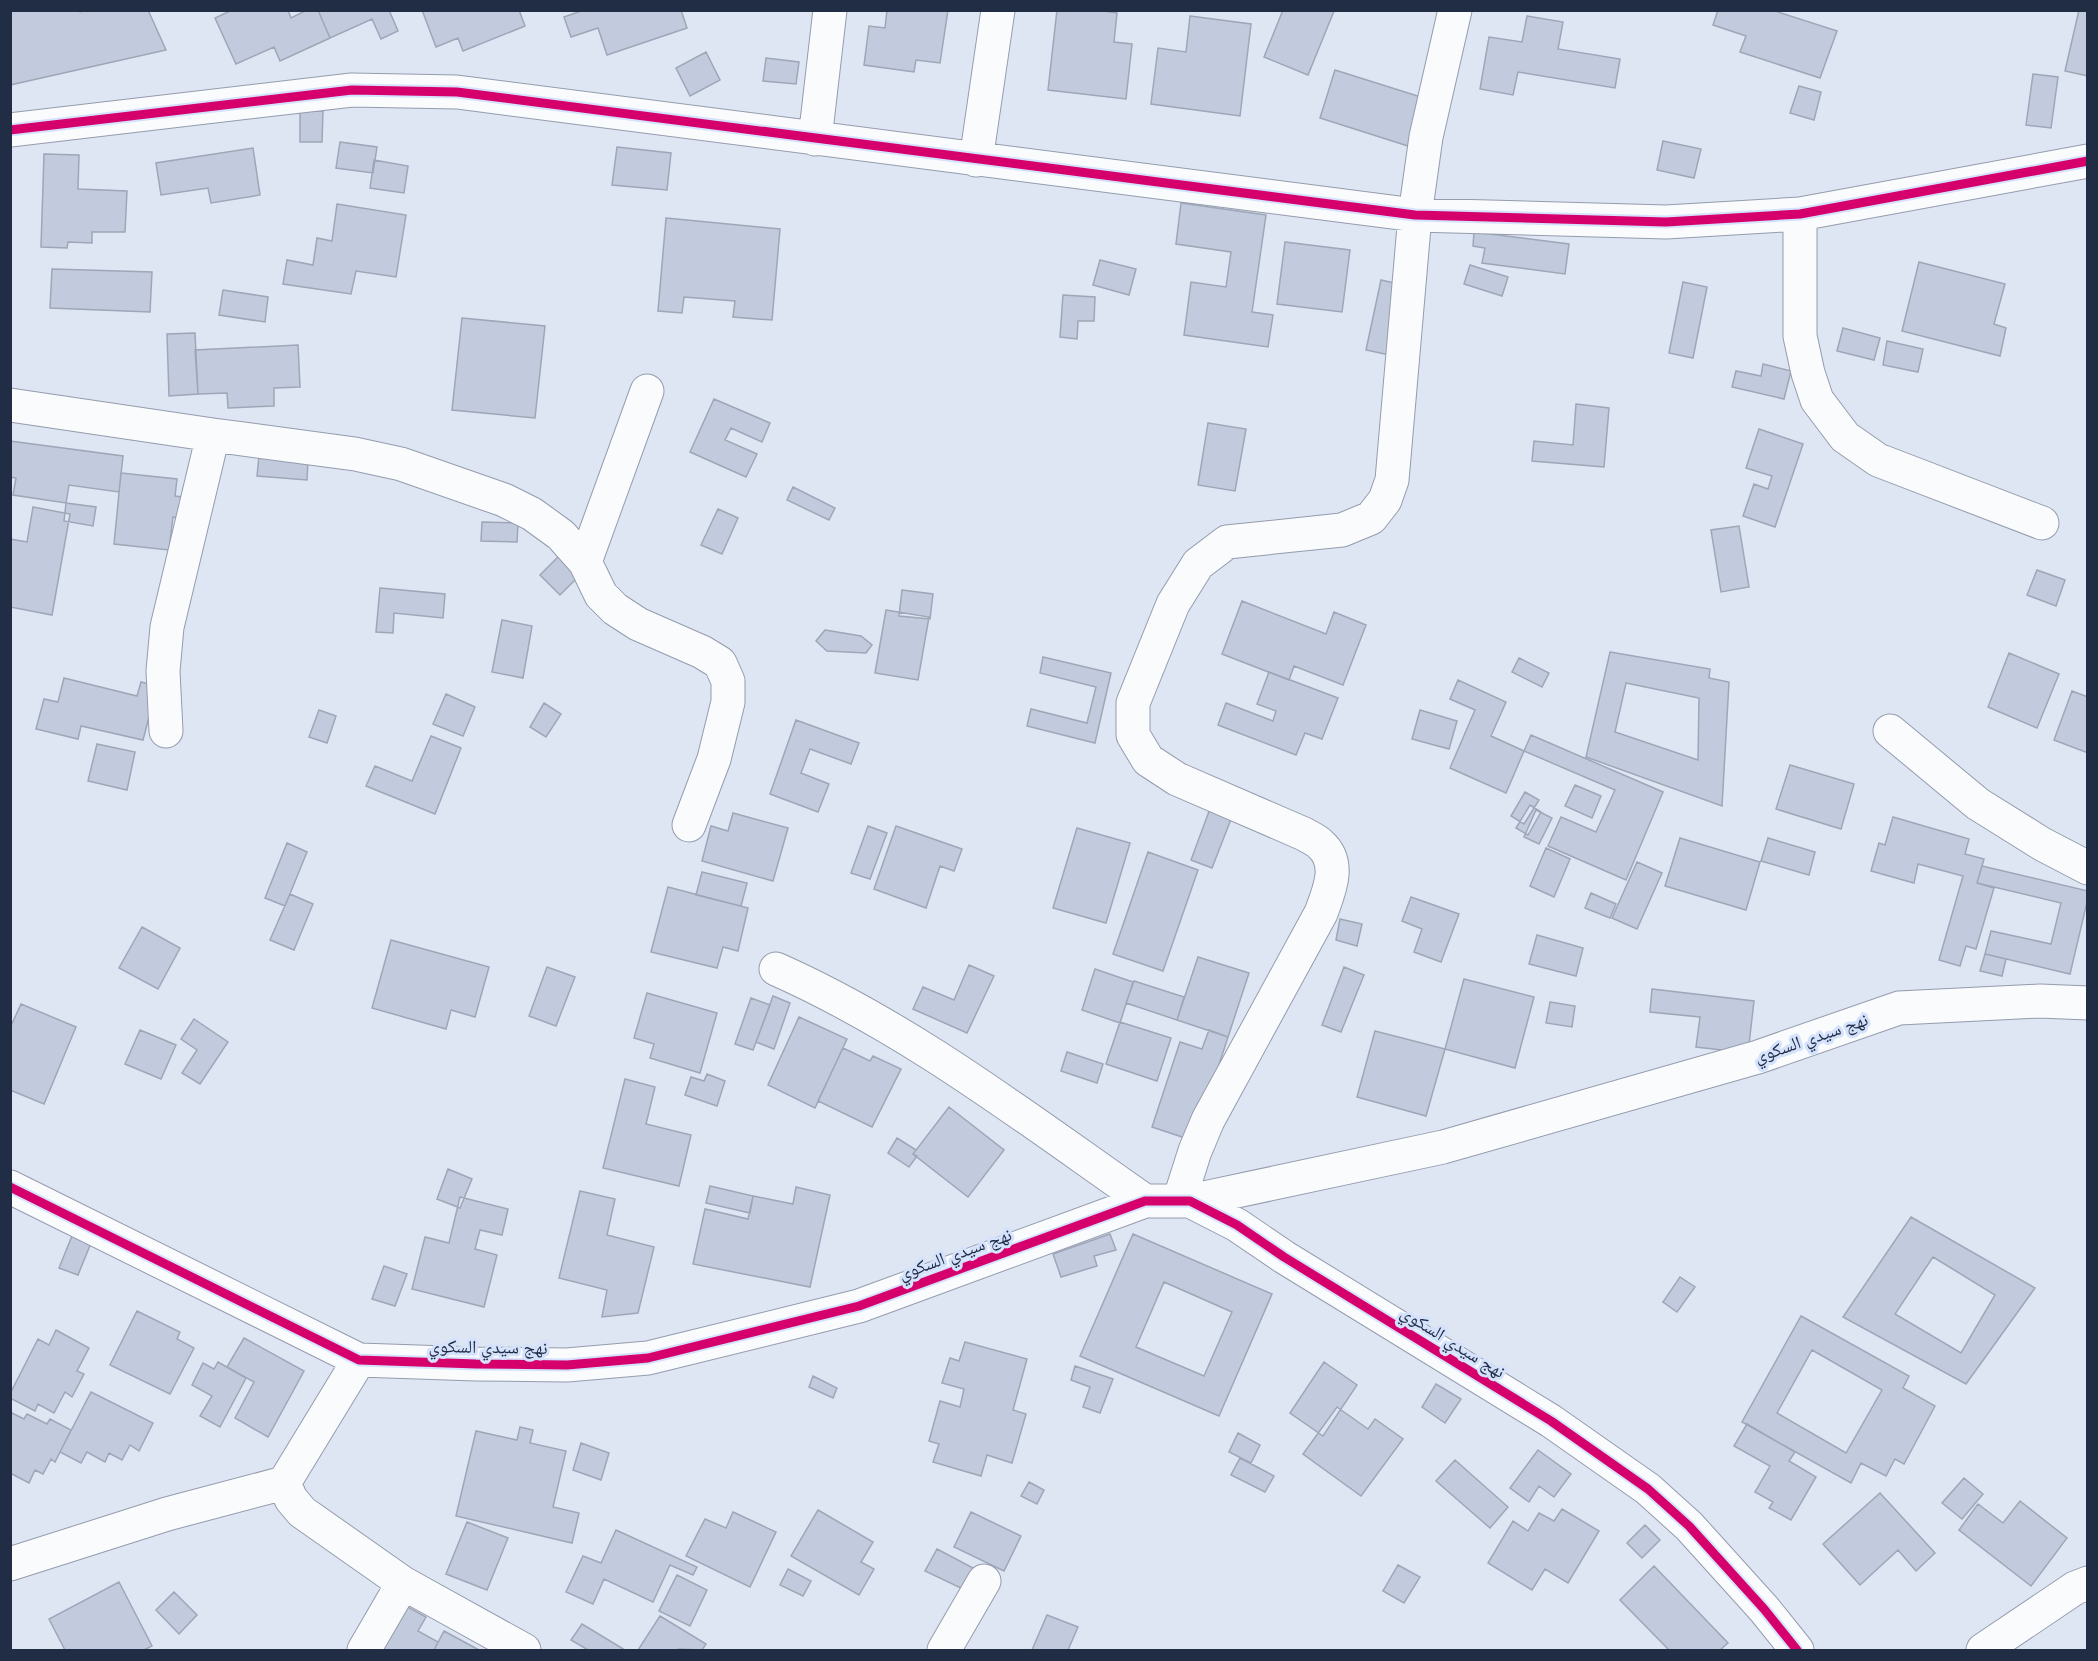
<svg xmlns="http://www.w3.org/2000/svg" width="2098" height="1661" viewBox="0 0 2098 1661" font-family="Mulish,'Noto Naskh Arabic',sans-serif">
<rect width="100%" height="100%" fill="#dee5f3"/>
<path fill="#c2cbdd" stroke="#9ea6b7" stroke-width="1.5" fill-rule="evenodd" d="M 10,10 L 79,10 L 80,12 L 88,10 L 148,10 L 166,50 L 10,85 Z
M 232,10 L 288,10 L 291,18 L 307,10 L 318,10 L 330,38 L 280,61 L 274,47 L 236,64 L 215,18 Z
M 318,10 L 389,10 L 398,31 L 381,39 L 372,19 L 330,38 Z
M 422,10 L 519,10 L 525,26 L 463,51 L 458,38 L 436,47 Z
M 584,10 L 681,10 L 687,28 L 607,55 L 598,28 L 571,37 L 564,17 Z
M 887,10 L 948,10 L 940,63 L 916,60 L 914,72 L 864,65 L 869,26 L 885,28 Z
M 1057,10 L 1098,10 L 1117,13 L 1114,42 L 1132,44 L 1126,99 L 1048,90 Z
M 1283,10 L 1334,11 L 1308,75 L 1264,57 Z
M 1718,10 L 1772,10 L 1837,31 L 1820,78 L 1740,52 L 1746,36 L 1713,25 Z
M 2079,10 L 2088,10 L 2088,76 L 2065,71 Z
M 1190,16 L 1251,24 L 1240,116 L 1151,104 L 1158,48 L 1186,52 Z
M 1527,16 L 1563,22 L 1558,49 L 1620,59 L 1615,88 L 1518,72 L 1513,95 L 1480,89 L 1489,37 L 1522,42 Z
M 706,52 L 720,80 L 690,96 L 676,68 Z
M 766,58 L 799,62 L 796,84 L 763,81 Z
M 1335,70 L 1424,98 L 1408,146 L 1320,118 Z
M 2033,74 L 2058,77 L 2051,128 L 2026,125 Z
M 1799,86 L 1821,92 L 1814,120 L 1790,113 Z
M 300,111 L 323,111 L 322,142 L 300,142 Z
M 1663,141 L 1701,149 L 1694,178 L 1657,170 Z
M 340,142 L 377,147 L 373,173 L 336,168 Z
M 617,147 L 671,153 L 667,190 L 612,185 Z
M 253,148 L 260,195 L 211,203 L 208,188 L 161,195 L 156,163 Z
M 44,154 L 79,155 L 78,189 L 127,191 L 125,232 L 92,232 L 92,243 L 68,242 L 67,248 L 41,247 Z
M 374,160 L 408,166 L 404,193 L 370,188 Z
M 1181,203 L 1266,215 L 1252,312 L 1273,315 L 1268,347 L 1184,335 L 1191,282 L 1226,287 L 1231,252 L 1176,244 Z
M 337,204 L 406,215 L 396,277 L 356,271 L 351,294 L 283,284 L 287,260 L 313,265 L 317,238 L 332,241 Z
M 666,218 L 780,229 L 772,320 L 733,317 L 735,301 L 684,297 L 682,313 L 658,311 Z
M 1474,232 L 1569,244 L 1565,274 L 1482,263 L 1485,248 L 1473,246 Z
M 1285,242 L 1350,250 L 1342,312 L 1277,304 Z
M 1100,260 L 1136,269 L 1129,295 L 1093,285 Z
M 1919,262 L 2005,284 L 1994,324 L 2006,328 L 2000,356 L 1902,331 Z
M 1470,265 L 1508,277 L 1502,296 L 1464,284 Z
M 52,269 L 152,272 L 150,312 L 50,308 Z
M 1381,280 L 1413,287 L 1399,357 L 1366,350 Z
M 1683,282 L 1707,287 L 1693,358 L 1669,353 Z
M 223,290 L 268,297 L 265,322 L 219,315 Z
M 1063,295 L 1095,297 L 1094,321 L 1078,321 L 1077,339 L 1060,337 Z
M 462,318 L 545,326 L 535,418 L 452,410 Z
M 1843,328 L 1880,338 L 1874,360 L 1837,351 Z
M 195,333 L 198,394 L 169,396 L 167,334 Z
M 1887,341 L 1923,349 L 1918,372 L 1883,365 Z
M 298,345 L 300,387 L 274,388 L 274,406 L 228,408 L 227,393 L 198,394 L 195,350 Z
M 1763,364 L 1791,371 L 1784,399 L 1732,387 L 1736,371 L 1761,376 Z
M 714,399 L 770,423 L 762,442 L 731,428 L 725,440 L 757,454 L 746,477 L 690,452 Z
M 1576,404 L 1609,408 L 1604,467 L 1532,461 L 1534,441 L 1573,445 Z
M 1208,423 L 1246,429 L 1235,491 L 1198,485 Z
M 1759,429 L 1803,444 L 1775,527 L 1743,516 L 1754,484 L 1768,489 L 1772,476 L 1746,468 Z
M 10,441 L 123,456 L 119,492 L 69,485 L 66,503 L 13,495 L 16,478 L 10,477 Z
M 259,456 L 308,460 L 307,480 L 257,476 Z
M 121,473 L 177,479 L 175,496 L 206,500 L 204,520 L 173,517 L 169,550 L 114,544 Z
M 793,487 L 835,508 L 829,520 L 787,500 Z
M 66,503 L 96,507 L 93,526 L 64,521 Z
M 33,507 L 70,514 L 52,615 L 10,607 L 10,539 L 27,542 Z
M 718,509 L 738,518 L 722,554 L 701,545 Z
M 482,522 L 518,523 L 517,542 L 481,541 Z
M 1739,526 L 1749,587 L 1721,592 L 1711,530 Z
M 561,554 L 581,574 L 560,595 L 540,575 Z
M 2037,570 L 2065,580 L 2056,606 L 2027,595 Z
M 380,588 L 445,594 L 443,618 L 394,613 L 393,633 L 376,632 Z
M 902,590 L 933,594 L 930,619 L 899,616 Z
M 1242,601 L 1326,634 L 1334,612 L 1366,625 L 1343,685 L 1294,666 L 1289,680 L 1222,654 Z
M 886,610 L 929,617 L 918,680 L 875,673 Z
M 502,620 L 532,626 L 523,678 L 492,672 Z
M 825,630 L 861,636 L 872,645 L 866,653 L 827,651 L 816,641 Z
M 1610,652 L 1710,669 L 1709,678 L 1729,682 L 1722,806 L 1586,757 ZM 1626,683 L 1699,698 L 1698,760 L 1615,732 Z
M 2009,653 L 2059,674 L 2037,728 L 1988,707 Z
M 1043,657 L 1111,673 L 1095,743 L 1027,726 L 1031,709 L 1087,723 L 1096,687 L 1040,673 Z
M 1519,658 L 1549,673 L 1542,687 L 1512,672 Z
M 1269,672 L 1338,698 L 1322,739 L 1305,733 L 1296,755 L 1218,725 L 1226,703 L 1273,721 L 1276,711 L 1257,704 Z
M 64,678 L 137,696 L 141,682 L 157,686 L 143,740 L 81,726 L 78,739 L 36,729 L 44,699 L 58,702 Z
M 1458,680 L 1506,702 L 1491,736 L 1524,751 L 1506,793 L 1450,768 L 1475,710 L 1450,699 Z
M 2072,691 L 2088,697 L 2088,753 L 2054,740 Z
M 446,694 L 475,707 L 463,736 L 433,724 Z
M 544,703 L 561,714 L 546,737 L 530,727 Z
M 319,710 L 336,716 L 327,743 L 309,737 Z
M 1420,710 L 1457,721 L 1449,749 L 1412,739 Z
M 796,720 L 859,743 L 851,764 L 810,749 L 801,773 L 829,784 L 818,812 L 770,794 Z
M 1531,735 L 1663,792 L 1626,880 L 1548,846 L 1561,817 L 1596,832 L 1615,790 L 1524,751 Z
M 431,736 L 461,748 L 435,814 L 366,786 L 375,766 L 412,781 Z
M 97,744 L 135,752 L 127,790 L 88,781 Z
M 1790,765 L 1854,784 L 1841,829 L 1776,809 Z
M 1575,785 L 1601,796 L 1592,818 L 1565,806 Z
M 1525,792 L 1539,800 L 1524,824 L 1511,816 Z
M 1530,805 L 1541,812 L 1528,835 L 1516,828 Z
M 1211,806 L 1233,814 L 1212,868 L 1191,860 Z
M 1536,810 L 1552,818 L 1539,844 L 1524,837 Z
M 733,813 L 788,828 L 773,881 L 702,861 L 711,826 L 728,831 Z
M 1893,817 L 1969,839 L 1965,854 L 1984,859 L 1977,883 L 1994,888 L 1976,949 L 1966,946 L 1960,966 L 1939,960 L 1963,876 L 1918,864 L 1914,883 L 1871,871 L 1879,843 L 1885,845 Z
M 868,826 L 887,833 L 870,879 L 851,873 Z
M 896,826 L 962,849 L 954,871 L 940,866 L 926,908 L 874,889 Z
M 1077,828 L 1130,843 L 1106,923 L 1053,908 Z
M 1680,838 L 1760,862 L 1746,910 L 1665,886 Z
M 1768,838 L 1815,852 L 1809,875 L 1761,861 Z
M 287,843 L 307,852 L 285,906 L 265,898 Z
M 1546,848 L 1570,859 L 1554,897 L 1530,886 Z
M 1148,852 L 1198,870 L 1163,971 L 1113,954 Z
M 1637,862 L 1662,873 L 1637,929 L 1612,918 Z
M 1982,866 L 2088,891 L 2088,898 L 2070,974 L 1985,954 L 1991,931 L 2051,944 L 2061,903 L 1977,883 Z
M 702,872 L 747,883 L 741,906 L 696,895 Z
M 668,887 L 748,908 L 738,951 L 723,947 L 717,968 L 651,952 Z
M 1591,893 L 1616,904 L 1610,918 L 1585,908 Z
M 290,894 L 313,904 L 294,950 L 270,940 Z
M 1411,897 L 1459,914 L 1441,962 L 1414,952 L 1422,929 L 1402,921 Z
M 1340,919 L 1362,924 L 1357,946 L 1336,940 Z
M 142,927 L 180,948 L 158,989 L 119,968 Z
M 1537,935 L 1583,948 L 1576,976 L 1529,964 Z
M 391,940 L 489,967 L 475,1017 L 451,1010 L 446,1029 L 372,1008 Z
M 1985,954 L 2006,959 L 2002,976 L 1980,971 Z
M 1198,957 L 1249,973 L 1228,1037 L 1177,1020 Z
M 969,965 L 994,976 L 967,1033 L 913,1009 L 923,987 L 954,1000 Z
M 547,967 L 575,977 L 556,1026 L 529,1016 Z
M 1344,967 L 1364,975 L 1341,1032 L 1322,1025 Z
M 1095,969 L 1133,982 L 1120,1023 L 1082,1010 Z
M 1464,979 L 1534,997 L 1515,1068 L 1445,1049 Z
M 1134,981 L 1184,997 L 1177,1020 L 1126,1003 Z
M 1652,989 L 1754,1001 L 1748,1053 L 1696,1047 L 1700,1017 L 1650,1012 Z
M 647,993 L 717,1013 L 700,1073 L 650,1058 L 654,1044 L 634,1038 Z
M 773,996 L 790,1003 L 774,1049 L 756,1042 Z
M 751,998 L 770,1005 L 753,1050 L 735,1044 Z
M 1550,1002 L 1575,1006 L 1572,1027 L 1546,1023 Z
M 21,1004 L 76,1027 L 44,1104 L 10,1090 L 10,1028 Z
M 799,1017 L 847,1039 L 815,1108 L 768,1085 Z
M 194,1019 L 228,1042 L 200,1084 L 182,1073 L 197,1050 L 181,1039 Z
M 1120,1022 L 1171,1038 L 1157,1081 L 1106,1064 Z
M 140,1030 L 176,1045 L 161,1079 L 125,1064 Z
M 1209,1030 L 1228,1037 L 1194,1141 L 1152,1127 L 1180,1042 L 1202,1049 Z
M 1375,1031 L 1445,1049 L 1426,1116 L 1357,1097 Z
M 843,1048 L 870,1061 L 873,1056 L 901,1069 L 872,1127 L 818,1101 Z
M 1067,1052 L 1103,1064 L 1097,1083 L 1061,1071 Z
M 707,1074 L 725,1081 L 717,1106 L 685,1095 L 691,1077 L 704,1081 Z
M 625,1079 L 655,1087 L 646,1124 L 691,1135 L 679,1186 L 603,1168 Z
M 949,1107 L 1004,1150 L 968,1197 L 913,1154 Z
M 897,1138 L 916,1150 L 913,1154 L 917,1156 L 909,1167 L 888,1153 Z
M 448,1169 L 472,1179 L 460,1208 L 437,1199 Z
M 710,1186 L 753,1196 L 750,1213 L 706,1203 Z
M 796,1187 L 830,1195 L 810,1287 L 693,1264 L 705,1209 L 748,1219 L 753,1196 L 793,1204 Z
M 580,1191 L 615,1199 L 607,1235 L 654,1247 L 638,1313 L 602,1317 L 607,1290 L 559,1278 Z
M 460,1197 L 508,1209 L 502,1235 L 480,1230 L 475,1249 L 497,1255 L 484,1307 L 412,1289 L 425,1237 L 449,1243 Z
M 1911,1217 L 2035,1288 L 1966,1384 L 1843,1317 ZM 1933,1257 L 1995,1295 L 1961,1353 L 1895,1314 Z
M 1110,1234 L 1116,1250 L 1094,1256 L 1097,1266 L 1061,1277 L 1053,1254 Z
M 1133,1234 L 1272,1294 L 1219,1416 L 1080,1356 ZM 1164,1282 L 1232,1312 L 1204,1376 L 1136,1347 Z
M 72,1236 L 91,1243 L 78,1275 L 59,1268 Z
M 384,1266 L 407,1274 L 395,1306 L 372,1299 Z
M 1680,1277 L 1695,1287 L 1677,1312 L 1663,1302 Z
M 137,1311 L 180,1332 L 177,1339 L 194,1348 L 170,1394 L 110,1365 Z
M 1801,1316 L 1909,1376 L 1903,1388 L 1935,1406 L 1904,1464 L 1895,1459 L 1886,1476 L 1861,1463 L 1851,1483 L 1742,1422 ZM 1812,1350 L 1882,1390 L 1846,1453 L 1777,1413 Z
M 56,1330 L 89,1348 L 77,1371 L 84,1374 L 72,1397 L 65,1392 L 54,1413 L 38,1404 L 35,1411 L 10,1398 L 10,1394 L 38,1339 L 49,1345 Z
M 244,1338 L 304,1371 L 268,1437 L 235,1418 L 254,1382 L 227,1367 Z
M 965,1342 L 1027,1359 L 1013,1410 L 1026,1414 L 1012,1463 L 987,1455 L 981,1476 L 933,1462 L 939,1444 L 929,1441 L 940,1401 L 960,1407 L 964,1389 L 942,1383 L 950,1358 L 959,1361 Z
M 218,1362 L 246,1378 L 220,1427 L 200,1416 L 212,1396 L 192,1385 L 203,1363 L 214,1369 Z
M 1324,1362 L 1357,1385 L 1323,1436 L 1290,1413 Z
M 1075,1366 L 1113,1379 L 1100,1413 L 1083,1407 L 1090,1387 L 1071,1380 Z
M 813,1376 L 837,1388 L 833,1398 L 809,1387 Z
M 1436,1384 L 1461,1399 L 1445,1423 L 1422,1407 Z
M 91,1392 L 153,1423 L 139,1451 L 130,1445 L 122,1460 L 109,1453 L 105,1462 L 87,1452 L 81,1463 L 60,1452 Z
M 1337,1407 L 1368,1429 L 1375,1419 L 1403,1439 L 1361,1496 L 1303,1454 Z
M 10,1412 L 24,1419 L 27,1414 L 47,1424 L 50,1419 L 71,1430 L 55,1462 L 51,1459 L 43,1474 L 35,1470 L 29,1483 L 10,1473 Z
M 1747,1424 L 1795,1452 L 1789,1461 L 1816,1477 L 1791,1520 L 1769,1508 L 1773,1502 L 1755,1492 L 1770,1466 L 1734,1446 Z
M 520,1427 L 533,1430 L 530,1443 L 566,1451 L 553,1507 L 579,1513 L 572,1543 L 456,1516 L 476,1431 L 517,1440 Z
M 1238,1433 L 1260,1445 L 1251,1463 L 1229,1452 Z
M 581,1443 L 609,1453 L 601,1480 L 573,1470 Z
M 1538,1450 L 1571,1474 L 1554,1497 L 1539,1486 L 1529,1502 L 1510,1488 Z
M 1240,1458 L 1274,1476 L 1265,1492 L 1231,1475 Z
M 1455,1460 L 1508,1507 L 1490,1528 L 1436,1481 Z
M 1964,1478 L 1983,1494 L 1962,1519 L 1942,1503 Z
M 1029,1482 L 1044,1490 L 1037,1504 L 1021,1496 Z
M 1880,1493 L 1935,1553 L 1916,1571 L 1898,1550 L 1860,1585 L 1823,1544 Z
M 2020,1501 L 2067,1538 L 2031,1586 L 1959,1530 L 1978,1504 L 2003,1523 Z
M 1562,1509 L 1599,1531 L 1568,1583 L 1545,1569 L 1532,1590 L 1488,1563 L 1513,1521 L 1528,1531 L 1539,1513 L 1554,1521 Z
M 818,1510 L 873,1542 L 861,1562 L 874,1569 L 859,1595 L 791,1556 Z
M 733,1512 L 776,1532 L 750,1587 L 686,1556 L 705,1519 L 726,1528 Z
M 971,1512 L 1021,1536 L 1004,1571 L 954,1547 Z
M 467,1522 L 508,1538 L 487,1590 L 446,1574 Z
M 1645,1525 L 1660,1540 L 1642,1558 L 1627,1543 Z
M 616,1530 L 697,1567 L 693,1575 L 670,1565 L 653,1602 L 604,1579 L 593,1604 L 566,1592 L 583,1556 L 601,1563 Z
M 937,1549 L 975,1569 L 965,1590 L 925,1571 Z
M 1398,1565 L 1420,1577 L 1404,1603 L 1383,1591 Z
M 1654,1566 L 1728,1643 L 1720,1650 L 1669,1650 L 1620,1600 Z
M 788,1569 L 811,1581 L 803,1596 L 780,1585 Z
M 677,1575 L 707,1590 L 690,1626 L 659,1611 Z
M 119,1582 L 152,1646 L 144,1650 L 65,1650 L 49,1619 Z
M 174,1592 L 197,1615 L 179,1634 L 156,1610 Z
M 406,1606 L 426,1617 L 418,1631 L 438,1642 L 434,1650 L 382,1650 Z
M 1047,1615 L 1078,1627 L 1068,1650 L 1032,1650 Z
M 660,1616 L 706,1644 L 702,1650 L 678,1649 L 677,1650 L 638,1650 Z
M 582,1624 L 625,1650 L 588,1650 L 571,1640 Z
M 444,1631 L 479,1650 L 434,1650 Z"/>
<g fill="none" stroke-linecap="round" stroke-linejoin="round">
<g stroke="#949cad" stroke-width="35">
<path id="minor" d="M 10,130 L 352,90 L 457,92 L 1415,215 L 1666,222 L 1800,214 L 2088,161
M 815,139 L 830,10
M 976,160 L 998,10
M 1800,214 L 1800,336 L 1808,373 L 1817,400 L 1845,437 L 1878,460 L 2042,523
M 10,405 L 213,435 L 355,454 L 401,464 L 504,500 L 532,514 L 561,535 L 585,562 L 601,595 L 615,609 L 638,624 L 702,652 L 720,663 L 728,681 L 728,702 L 714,759 L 689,825
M 585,562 L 647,391
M 166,731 L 163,671 L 167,627 L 213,435
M 1890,731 L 1978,804 L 2042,844 L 2088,868
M 776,969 C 909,1028 1026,1118 1145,1201
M 10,1187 L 359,1360 L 476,1364 L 567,1365 L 648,1358 L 859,1306 L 1145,1201 L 1190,1201 L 1237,1225 L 1284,1257 L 1551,1421 L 1648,1489 L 1689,1526 L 1764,1609 L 1797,1650
M 1179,1201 L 1195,1151 L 1208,1120 L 1321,913 C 1329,891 1342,863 1320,844 C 1316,840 1309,837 1304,834 L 1177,779 L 1148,760 L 1133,735 L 1133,703 L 1173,604 L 1198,564 L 1227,542 L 1342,530 L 1371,518 L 1385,500 L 1392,480 L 1415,215 L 1426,137 L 1455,10
M 1190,1201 L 1443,1147 L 1758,1057 L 1899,1008 L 2040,1001 L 2088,1003
M 284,1483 L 291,1499 L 302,1512 L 403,1583 L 524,1650
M 10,1564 L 167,1514 L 284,1483 L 359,1360
M 364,1650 L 403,1583
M 944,1650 L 984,1581
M 1983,1650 L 2075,1588 L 2088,1583"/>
</g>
<use href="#minor" stroke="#fafbfd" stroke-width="33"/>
<g stroke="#d5e2fc" stroke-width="13">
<path id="cycleway" d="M 10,130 L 352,90 L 457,92 L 1415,215 L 1666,222 L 1800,214 L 2088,161
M 10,1187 L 359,1360 L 476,1364 L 567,1365 L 648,1358 L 859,1306 L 1145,1201 L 1190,1201 L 1237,1225 L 1284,1257 L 1551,1421 L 1648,1489 L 1689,1526 L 1764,1609 L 1797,1650"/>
</g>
<use href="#cycleway" stroke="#d6006c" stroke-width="9"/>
</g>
<g text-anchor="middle" stroke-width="6" stroke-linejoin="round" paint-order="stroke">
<g font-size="18" fill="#212c45" stroke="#d5e2fc">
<text transform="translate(1811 1038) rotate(-19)" y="6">نهج سيدي السكوي</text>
<text transform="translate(955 1254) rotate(-20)" y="6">نهج سيدي السكوي</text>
<text transform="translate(1453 1342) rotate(32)" y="6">نهج سيدي السكوي</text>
<text transform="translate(488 1347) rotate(1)" y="6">نهج سيدي السكوي</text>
</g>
</g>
<rect width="2098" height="1661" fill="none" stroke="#212c45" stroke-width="24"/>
</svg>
